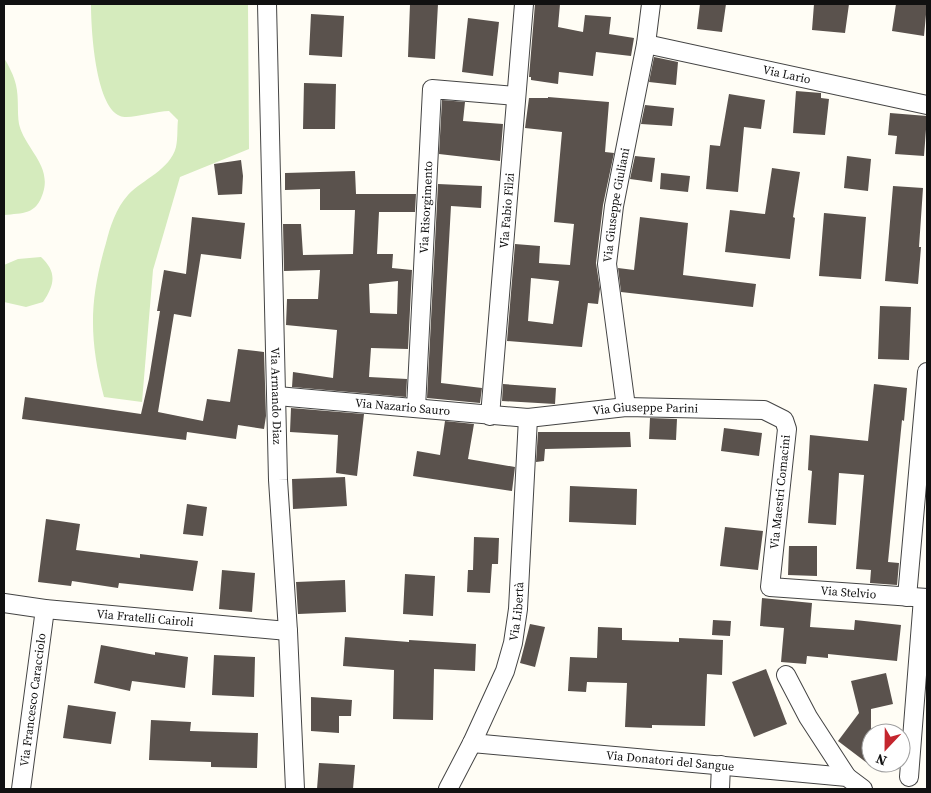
<svg xmlns="http://www.w3.org/2000/svg" width="931" height="793" viewBox="0 0 931 793" font-family="'Source Serif 4',serif">
<rect width="100%" height="100%" fill="#fffdf5"/>
<path fill="#d5ebbd" d="M 91,4 L 248,4 L 249,149 L 180,177 L 153,270 L 142,402 L 104,397 C 89,339 89,301 106,243 C 110,227 116,208 128,195 C 143,179 170,170 176,147 C 178,138 177,128 178,120 L 169,111 C 155,111 129,120 120,116 C 95,106 91,27 91,4 Z
M 4,58 C 9,66 14,76 16,85 C 19,98 17,111 19,124 C 25,149 52,165 43,193 C 36,215 23,213 4,215 Z
M 41,257 C 57,272 55,284 43,302 L 26,307 L 4,302 L 4,265 L 18,259 Z"/>
<path fill="#5a524d" fill-rule="evenodd" d="M 410,4 L 438,4 L 435,59 L 408,57 Z
M 535,4 L 560,4 L 558,27 L 583,32 L 585,15 L 611,17 L 609,34 L 634,38 L 631,56 L 596,52 L 593,76 L 559,72 L 558,84 L 531,80 L 531,77 L 529,77 Z
M 700,4 L 726,4 L 722,32 L 697,29 Z
M 814,4 L 849,4 L 845,33 L 812,30 Z
M 896,4 L 927,4 L 924,36 L 892,31 Z
M 311,14 L 344,16 L 342,57 L 309,55 Z
M 468,18 L 499,22 L 493,76 L 462,72 Z
M 654,57 L 678,62 L 676,85 L 649,82 Z
M 304,83 L 336,84 L 335,129 L 303,129 Z
M 796,91 L 821,93 L 821,98 L 829,99 L 825,135 L 793,133 Z
M 729,94 L 765,100 L 761,129 L 744,127 L 738,192 L 706,189 L 710,145 L 720,146 Z
M 548,97 L 609,102 L 605,152 L 614,153 L 603,205 L 596,263 L 600,289 L 598,304 L 588,303 L 582,347 L 507,341 L 515,244 L 540,246 L 539,263 L 570,265 L 574,224 L 554,222 L 562,132 L 525,128 L 529,98 L 548,98 ZM 531,278 L 559,281 L 553,324 L 528,321 Z
M 442,100 L 465,102 L 463,121 L 503,124 L 500,161 L 439,154 Z
M 645,105 L 674,108 L 672,126 L 641,124 Z
M 890,113 L 927,116 L 924,156 L 895,154 L 897,136 L 888,135 Z
M 635,156 L 655,158 L 652,182 L 630,179 Z
M 847,156 L 871,159 L 868,191 L 844,188 Z
M 241,160 L 243,176 L 242,194 L 218,195 L 214,164 Z
M 772,168 L 800,172 L 793,217 L 795,218 L 790,259 L 725,252 L 730,210 L 765,214 Z
M 355,171 L 356,194 L 416,194 L 415,212 L 379,212 L 377,254 L 393,254 L 392,268 L 412,270 L 408,349 L 371,348 L 369,377 L 407,379 L 406,397 L 292,387 L 293,372 L 333,378 L 337,330 L 286,325 L 287,299 L 318,299 L 320,270 L 284,271 L 283,224 L 301,224 L 303,255 L 353,254 L 355,210 L 320,210 L 320,189 L 285,190 L 285,173 ZM 398,281 L 397,314 L 370,313 L 369,284 Z
M 661,173 L 690,176 L 688,192 L 660,189 Z
M 438,184 L 482,186 L 481,208 L 451,206 L 441,383 L 482,388 L 480,403 L 427,398 Z
M 893,186 L 923,188 L 919,247 L 921,247 L 918,284 L 885,281 Z
M 824,213 L 866,217 L 861,279 L 819,276 Z
M 192,217 L 245,223 L 241,259 L 201,254 L 191,317 L 174,314 L 158,412 L 203,421 L 207,399 L 230,402 L 238,349 L 264,352 L 266,416 L 264,429 L 238,425 L 236,439 L 187,432 L 186,440 L 22,419 L 25,397 L 141,414 L 149,379 L 160,311 L 157,311 L 164,270 L 186,274 Z
M 640,217 L 688,223 L 683,275 L 756,284 L 753,307 L 621,292 L 618,268 L 634,270 Z
M 880,306 L 911,307 L 909,360 L 878,359 Z
M 503,384 L 556,388 L 555,404 L 502,401 Z
M 874,384 L 907,388 L 904,421 L 902,420 L 888,562 L 899,563 L 897,585 L 870,583 L 871,570 L 856,569 L 864,475 L 839,473 L 836,525 L 808,523 L 812,471 L 808,470 L 810,435 L 868,441 Z
M 291,408 L 364,414 L 357,476 L 336,473 L 338,435 L 290,432 Z
M 650,418 L 677,419 L 676,440 L 649,439 Z
M 445,421 L 474,424 L 468,459 L 515,467 L 512,491 L 413,476 L 417,451 L 440,455 Z
M 724,428 L 762,433 L 759,456 L 721,451 Z
M 538,432 L 630,432 L 631,447 L 545,449 L 544,461 L 536,462 Z
M 345,477 L 347,506 L 293,509 L 292,479 Z
M 570,486 L 637,489 L 636,525 L 569,522 Z
M 187,504 L 207,507 L 203,536 L 183,534 Z
M 46,519 L 80,524 L 76,550 L 140,558 L 140,554 L 198,561 L 193,591 L 119,583 L 118,588 L 72,581 L 71,586 L 38,582 Z
M 725,527 L 763,531 L 758,570 L 720,566 Z
M 474,537 L 499,538 L 498,564 L 492,564 L 490,593 L 467,592 L 468,570 L 473,570 Z
M 789,546 L 817,546 L 817,576 L 788,575 Z
M 222,570 L 255,573 L 252,612 L 219,609 Z
M 405,574 L 435,576 L 433,616 L 403,614 Z
M 345,580 L 346,612 L 298,614 L 296,582 Z
M 762,598 L 812,603 L 810,627 L 854,630 L 855,620 L 901,625 L 897,661 L 828,654 L 828,658 L 807,656 L 806,664 L 781,662 L 784,628 L 760,626 Z
M 713,620 L 731,621 L 730,636 L 712,635 Z
M 530,624 L 545,627 L 535,667 L 520,663 Z
M 598,627 L 622,628 L 622,640 L 679,642 L 679,638 L 723,640 L 722,675 L 707,674 L 705,726 L 652,725 L 652,728 L 625,727 L 627,683 L 587,682 L 586,692 L 568,691 L 570,657 L 597,658 Z
M 345,637 L 409,642 L 409,640 L 476,644 L 475,671 L 434,669 L 433,720 L 393,719 L 394,670 L 343,666 Z
M 101,645 L 155,655 L 155,652 L 188,657 L 185,688 L 132,681 L 130,691 L 94,683 Z
M 214,655 L 255,657 L 254,697 L 212,695 Z
M 766,669 L 787,724 L 754,737 L 732,682 Z
M 886,673 L 893,704 L 871,709 L 871,729 L 875,732 L 871,733 L 871,766 L 838,741 L 859,713 L 851,681 Z
M 311,697 L 352,700 L 351,716 L 339,716 L 339,733 L 311,731 Z
M 68,705 L 116,712 L 111,744 L 63,738 Z
M 151,720 L 191,722 L 190,731 L 258,733 L 257,768 L 211,767 L 211,762 L 149,760 Z
M 319,763 L 355,765 L 353,789 L 317,789 Z"/>
<g fill="none" stroke-linecap="round" stroke-linejoin="round">
<g stroke="#444" stroke-width="20">
<g id="minor">
<path id="s1" d="M 267,4 L 278,480 L 288,631 L 295,789"/>
<path id="s2" d="M 646,44 L 927,105"/>
<path id="s3" d="M 277,396 L 528,418 L 626,407 L 764,410 L 784,420 L 787,429 L 770,587 L 927,598"/>
<path id="s4" d="M 626,407 L 607,264 L 614,206 L 646,44 L 651,4"/>
<path id="s5" d="M 416,408 L 432,89 L 516,96"/>
<path id="s6" d="M 490,416 L 524,4"/>
<path d="M 907,597 L 927,372"/>
<path id="s7" d="M 4,603 L 45,609 L 288,631"/>
<path d="M 786,675 L 808,717 L 847,777"/>
<path id="s8" d="M 472,743 L 847,777 L 863,789"/>
<path d="M 909,777 L 923,598"/>
<path id="s9" d="M 21,789 L 45,609"/>
<path id="s10" d="M 448,789 L 472,743 L 505,671 L 513,643 L 518,609 L 528,418"/>
<path d="M 720,789 L 721,765"/>
</g>
</g>
<use href="#minor" stroke="#fff" stroke-width="18"/>
</g>
<g text-anchor="middle" stroke-width="5" stroke-linejoin="round" paint-order="stroke">
<g font-size="12" fill="#111" stroke="#fff">
<text dy="4" stroke="none"><textPath href="#s2" startOffset="144">Via Lario</textPath></text>
<text dy="4" stroke="none"><textPath href="#s4" startOffset="204">Via Giuseppe Giuliani</textPath></text>
<text dy="4" stroke="none"><textPath href="#s5" startOffset="201">Via Risorgimento</textPath></text>
<text dy="4" stroke="none"><textPath href="#s6" startOffset="206">Via Fabio Filzi</textPath></text>
<text dy="4" stroke="none"><textPath href="#s1" startOffset="392">Via Armando Diaz</textPath></text>
<text dy="4" stroke="none"><textPath href="#s3" startOffset="126">Via Nazario Sauro</textPath></text>
<text dy="4" stroke="none"><textPath href="#s3" startOffset="370">Via Giuseppe Parini</textPath></text>
<text transform="translate(780 492) rotate(-84)" y="4">Via Maestri Comacini</text>
<text dy="4" stroke="none"><textPath href="#s3" startOffset="758">Via Stelvio</textPath></text>
<text dy="4" stroke="none"><textPath href="#s10" startOffset="192">Via Libertà</textPath></text>
<text dy="4" stroke="none"><textPath href="#s7" startOffset="142">Via Fratelli Cairoli</textPath></text>
<text dy="4" stroke="none"><textPath href="#s9" startOffset="90">Via Francesco Caracciolo</textPath></text>
<text dy="4" stroke="none"><textPath href="#s8" startOffset="199">Via Donatori del Sangue</textPath></text>
</g>
</g>
<rect width="931" height="793" fill="none" stroke="#111111" stroke-width="10"/>
<g transform="translate(886 748) rotate(202)"><circle r="24" fill="#ffffff" stroke="#a0a0a0"/>
<path d="M0-4L9 19L0 12L-9 19Z" fill="#c4262e"/>
<text y="-8" font-size="14" font-weight="bold" text-anchor="middle" fill="#111111">N</text>
</g>
</svg>
